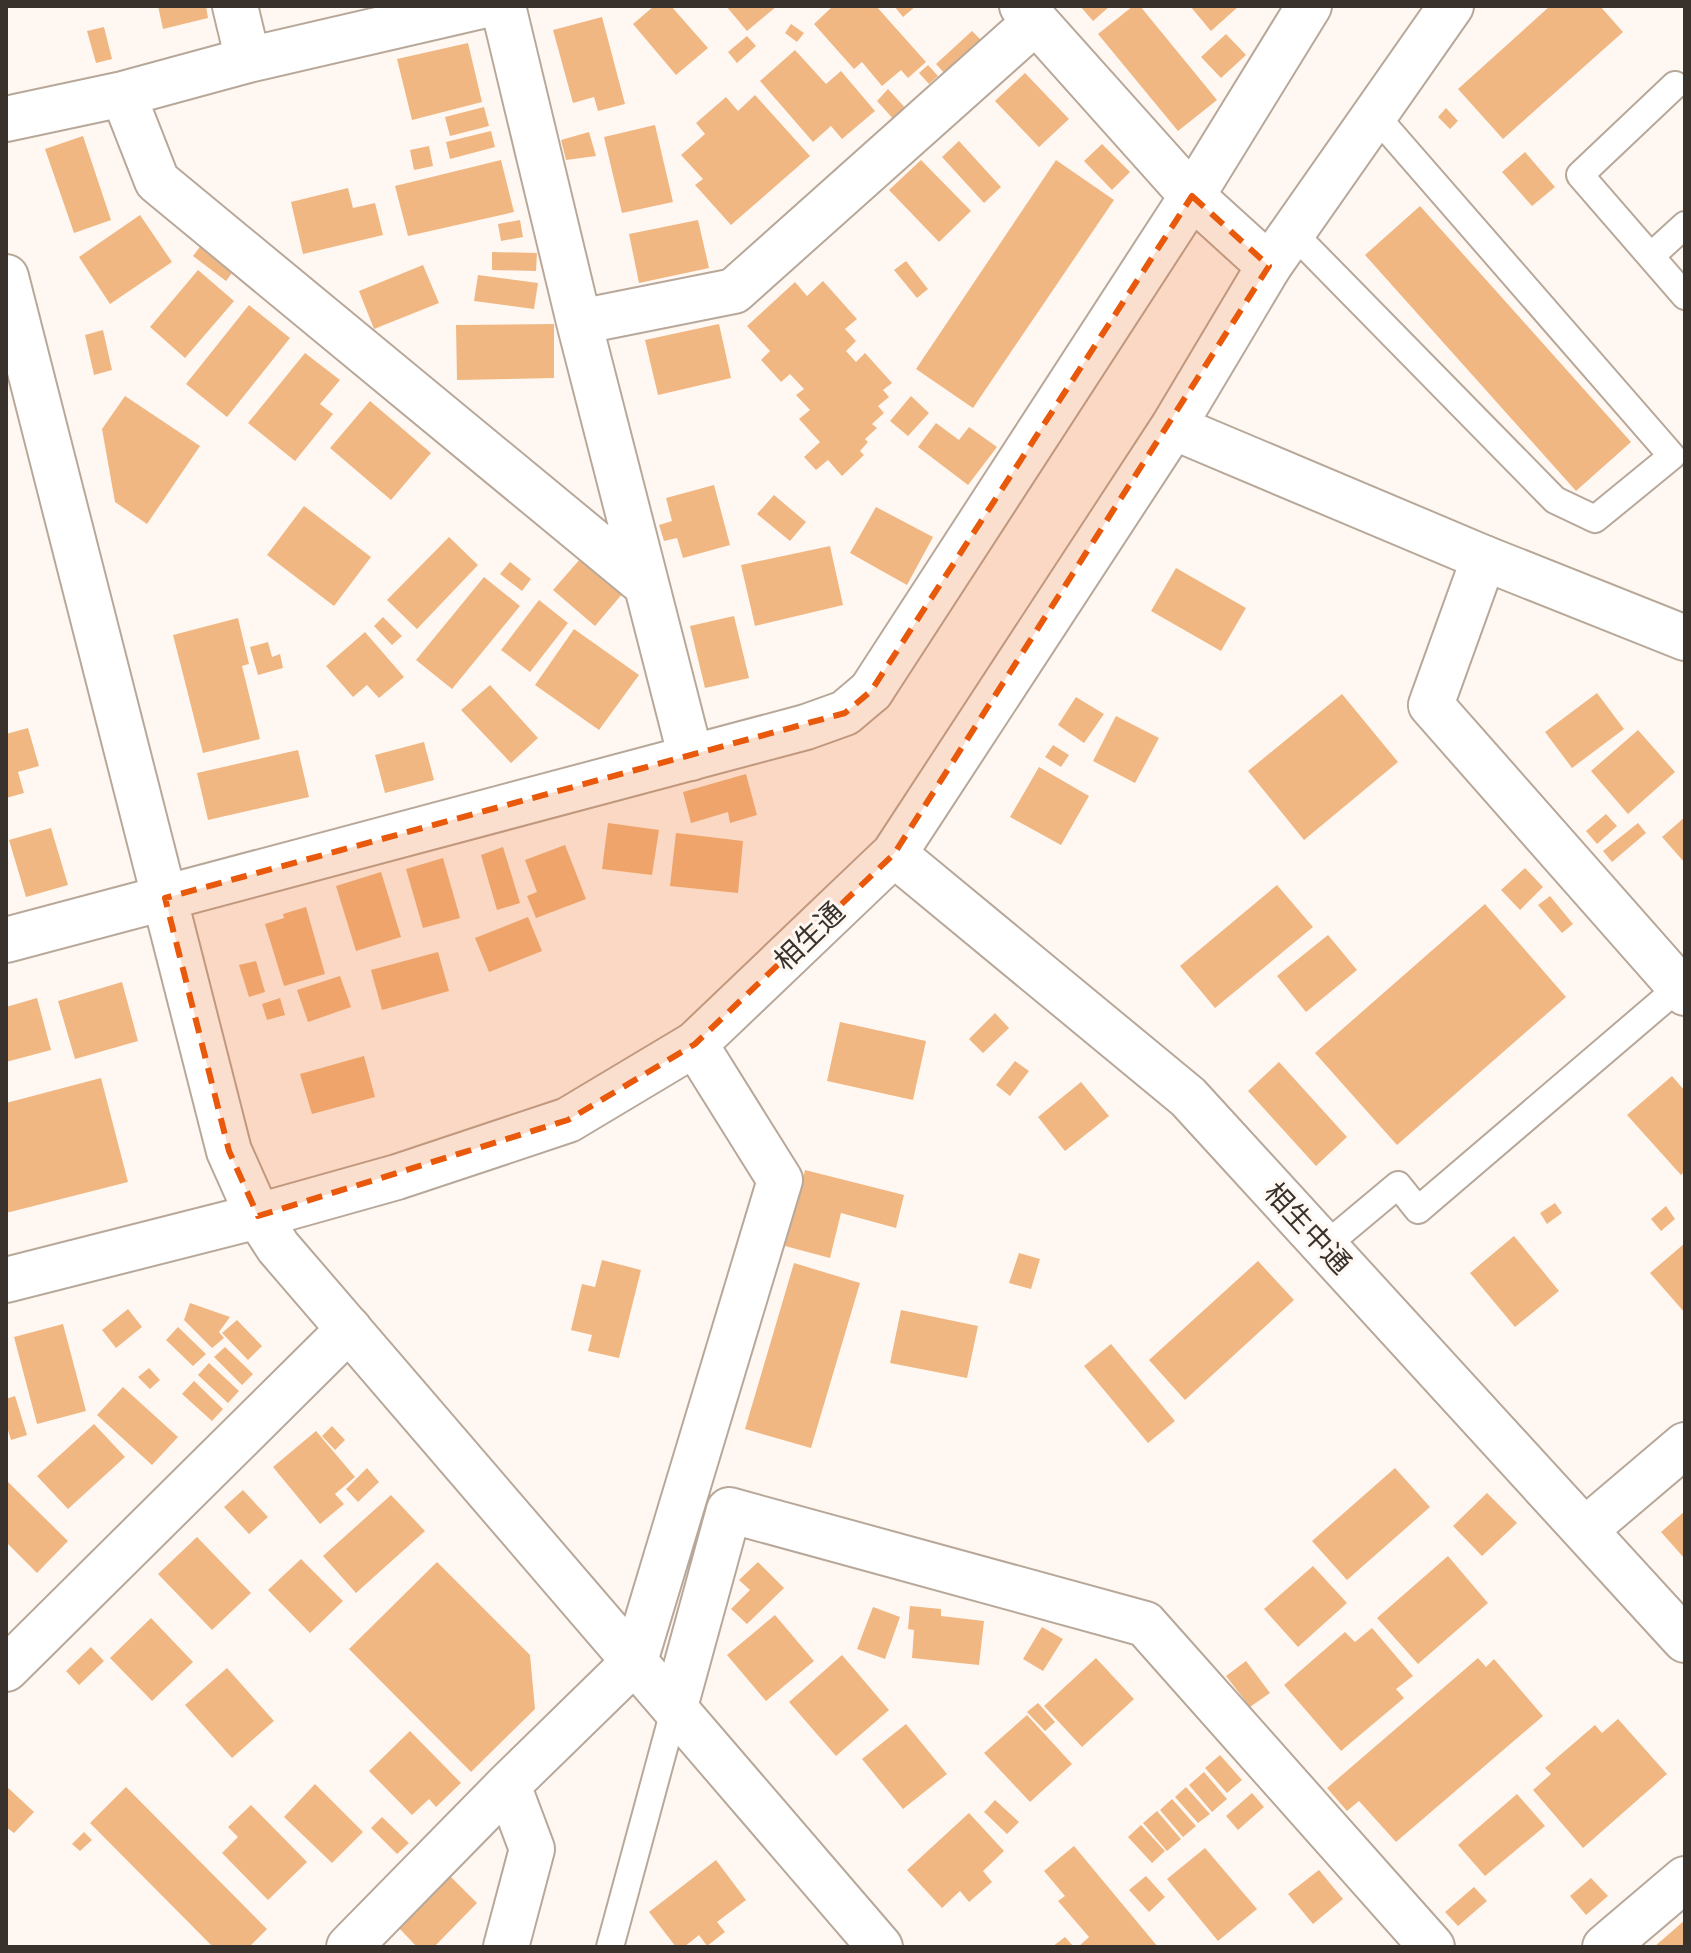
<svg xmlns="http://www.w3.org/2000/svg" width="1691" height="1953" viewBox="0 0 1691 1953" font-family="'Space Grotesk','Noto Sans JP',sans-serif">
<rect width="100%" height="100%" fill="#fff8f2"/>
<path fill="#f0b782" d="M 158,6 L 206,6 L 208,18 L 163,29 Z
M 654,6 L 671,6 L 708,48 L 676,75 L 633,24 Z
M 726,6 L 777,6 L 747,31 Z
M 833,6 L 876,6 L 926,62 L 908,78 L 901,70 L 882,86 L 862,62 L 854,69 L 814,24 Z
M 894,6 L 916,6 L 903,17 Z
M 1080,6 L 1110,6 L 1093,21 Z
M 1133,6 L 1140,6 L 1217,100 L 1178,131 L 1098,34 Z
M 1190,6 L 1239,6 L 1211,31 Z
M 1550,6 L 1600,6 L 1623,32 L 1503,139 L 1458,89 Z
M 602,17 L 625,104 L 598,111 L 594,97 L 573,103 L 553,30 Z
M 791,24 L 804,33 L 797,42 L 785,33 Z
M 104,27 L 112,59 L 96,63 L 87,31 Z
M 972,31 L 983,42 L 947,76 L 936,64 Z
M 1226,34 L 1246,55 L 1221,78 L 1201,57 Z
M 747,36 L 756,46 L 737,63 L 728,52 Z
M 468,43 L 482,102 L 412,120 L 397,59 Z
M 795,50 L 826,84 L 841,71 L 875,111 L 842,139 L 831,126 L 813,142 L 760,81 Z
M 928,65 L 938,76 L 929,84 L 919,73 Z
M 1025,73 L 1069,119 L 1039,147 L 995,101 Z
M 888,89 L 909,112 L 897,123 L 877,101 Z
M 755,95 L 810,156 L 731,225 L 695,185 L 703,179 L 681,155 L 705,134 L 696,123 L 726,97 L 738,111 Z
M 484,107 L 489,126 L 450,136 L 445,117 Z
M 1446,108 L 1458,121 L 1450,129 L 1438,117 Z
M 655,125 L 673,202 L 622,213 L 604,137 Z
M 491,131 L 495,147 L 450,159 L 446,142 Z
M 589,132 L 596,156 L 566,160 L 561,140 Z
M 83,136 L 111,220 L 74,233 L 45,149 Z
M 959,141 L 1001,187 L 984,203 L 942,157 Z
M 1102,144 L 1130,172 L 1112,190 L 1084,161 Z
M 429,146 L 433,166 L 414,170 L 410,150 Z
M 1525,152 L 1555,187 L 1532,206 L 1502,172 Z
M 501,160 L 514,212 L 408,236 L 395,186 Z
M 921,160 L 971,211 L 939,242 L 889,190 Z
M 1056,160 L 1114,200 L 973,408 L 916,369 Z
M 348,188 L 353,208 L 375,203 L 383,235 L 303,254 L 291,202 Z
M 1420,206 L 1631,442 L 1576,491 L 1365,255 Z
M 140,215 L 172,262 L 110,304 L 79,257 Z
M 520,220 L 523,237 L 501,241 L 498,224 Z
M 698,220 L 709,268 L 639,283 L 629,234 Z
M 205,240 L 238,265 L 226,281 L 193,256 Z
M 492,252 L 537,253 L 536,271 L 492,270 Z
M 906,261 L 928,289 L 917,298 L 894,270 Z
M 423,265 L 439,303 L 374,329 L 359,291 Z
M 198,270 L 234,301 L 185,358 L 150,327 Z
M 478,275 L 538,283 L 534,309 L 474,301 Z
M 823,281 L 857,319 L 845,329 L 856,341 L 846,351 L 856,362 L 865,353 L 892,383 L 883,390 L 889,397 L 878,406 L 884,413 L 872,424 L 877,428 L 865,439 L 868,442 L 860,451 L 864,455 L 842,476 L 828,460 L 816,470 L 804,457 L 820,442 L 799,419 L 810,410 L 796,395 L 804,389 L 790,374 L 781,382 L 761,360 L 770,351 L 747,326 L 795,282 L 807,296 Z
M 249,305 L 290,338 L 227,417 L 186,384 Z
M 554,324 L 554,378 L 457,380 L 456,325 Z
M 719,324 L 731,378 L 658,395 L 645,340 Z
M 103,330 L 112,370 L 94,375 L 85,335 Z
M 305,353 L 340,380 L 320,404 L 333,414 L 295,461 L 248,423 Z
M 125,396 L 200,446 L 147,524 L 115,502 L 102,429 Z
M 911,396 L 929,413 L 908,436 L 890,421 Z
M 370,401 L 431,453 L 391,500 L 330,448 Z
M 936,423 L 959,440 L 969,427 L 997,447 L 968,485 L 918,447 Z
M 714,485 L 730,545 L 683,558 L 677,538 L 664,541 L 659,525 L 672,521 L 666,498 Z
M 774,495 L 806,522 L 790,541 L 757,514 Z
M 304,506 L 371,557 L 334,606 L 267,555 Z
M 876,507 L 933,537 L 907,585 L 850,553 Z
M 449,537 L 478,565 L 417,629 L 387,600 Z
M 830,546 L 843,605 L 755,626 L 741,565 Z
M 581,558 L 623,593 L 595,626 L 553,590 Z
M 510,562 L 531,579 L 522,591 L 500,574 Z
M 1176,568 L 1246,608 L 1221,651 L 1151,611 Z
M 484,577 L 520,606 L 452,689 L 416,660 Z
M 539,600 L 568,623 L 530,672 L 501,650 Z
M 734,616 L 749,678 L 705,688 L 690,626 Z
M 383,617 L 402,636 L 392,645 L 374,626 Z
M 238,618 L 249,664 L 242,666 L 260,739 L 203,753 L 173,635 Z
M 574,629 L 639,675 L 599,730 L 535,685 Z
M 365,632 L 404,677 L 379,698 L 367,685 L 353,697 L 326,666 Z
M 268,642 L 272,657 L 280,654 L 283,668 L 258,675 L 250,647 Z
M 490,685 L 538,738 L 511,763 L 461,710 Z
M 1597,693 L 1624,729 L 1572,768 L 1545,732 Z
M 1342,694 L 1398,762 L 1304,840 L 1248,771 Z
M 1076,697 L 1104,714 L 1084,743 L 1058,725 Z
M 1116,716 L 1159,738 L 1135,783 L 1093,761 Z
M 28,728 L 39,766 L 18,772 L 24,793 L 6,798 L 6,734 Z
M 1638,730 L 1675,772 L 1628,814 L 1591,771 Z
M 424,742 L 434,780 L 385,793 L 375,755 Z
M 1053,745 L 1069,755 L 1061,767 L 1045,757 Z
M 298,750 L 309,797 L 208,820 L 197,773 Z
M 1039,767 L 1089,796 L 1061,845 L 1010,817 Z
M 746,774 L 757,815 L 730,823 L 728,812 L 691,823 L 683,792 Z
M 1606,814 L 1617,826 L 1597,844 L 1586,831 Z
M 1685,817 L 1685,863 L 1662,837 Z
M 608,823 L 659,830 L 652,875 L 602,869 Z
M 1638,823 L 1646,833 L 1612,862 L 1603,851 Z
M 51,828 L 68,885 L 26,897 L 9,840 Z
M 676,833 L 743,841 L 738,893 L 670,886 Z
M 565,845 L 586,899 L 536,918 L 527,896 L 537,892 L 525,860 Z
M 503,847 L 520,903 L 497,910 L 481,855 Z
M 443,858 L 460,918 L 423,928 L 406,869 Z
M 1525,868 L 1543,887 L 1520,910 L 1501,890 Z
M 381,872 L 401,937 L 356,951 L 336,886 Z
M 1277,885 L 1313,927 L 1215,1008 L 1180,966 Z
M 1550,896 L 1573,924 L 1562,933 L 1538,905 Z
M 1485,904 L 1566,997 L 1397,1145 L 1315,1053 Z
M 306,907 L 325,974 L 284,986 L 265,924 L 284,918 L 283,914 Z
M 528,917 L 542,951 L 489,972 L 475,938 Z
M 1328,935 L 1357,970 L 1306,1012 L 1277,976 Z
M 438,952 L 449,991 L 382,1010 L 371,970 Z
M 256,961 L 265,992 L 249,997 L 239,965 Z
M 340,976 L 351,1007 L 308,1022 L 297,990 Z
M 122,982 L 138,1041 L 75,1059 L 58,1001 Z
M 37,998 L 51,1050 L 6,1062 L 6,1007 Z
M 280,998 L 285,1015 L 267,1020 L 262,1004 Z
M 995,1013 L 1009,1028 L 983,1053 L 969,1039 Z
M 840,1022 L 926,1041 L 913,1100 L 827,1081 Z
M 364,1056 L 375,1097 L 312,1114 L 300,1074 Z
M 1015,1061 L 1029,1071 L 1010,1096 L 996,1085 Z
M 1279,1062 L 1347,1137 L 1316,1166 L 1248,1091 Z
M 1672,1076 L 1685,1091 L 1685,1171 L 1681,1175 L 1627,1115 Z
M 101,1078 L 128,1182 L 6,1213 L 6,1103 Z
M 1081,1082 L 1109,1116 L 1065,1151 L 1038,1117 Z
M 805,1170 L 904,1195 L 896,1228 L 841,1213 L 830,1258 L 785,1246 Z
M 1555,1203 L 1562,1213 L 1547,1224 L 1540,1213 Z
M 1666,1206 L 1675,1219 L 1661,1231 L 1651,1219 Z
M 1514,1236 L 1559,1291 L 1515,1327 L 1470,1273 Z
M 1685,1243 L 1685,1313 L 1650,1273 Z
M 1019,1253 L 1040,1259 L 1031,1289 L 1009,1283 Z
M 602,1260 L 641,1270 L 619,1358 L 588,1351 L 592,1335 L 571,1330 L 582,1284 L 595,1287 Z
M 1258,1261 L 1294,1300 L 1185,1400 L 1149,1360 Z
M 794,1263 L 860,1283 L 811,1448 L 745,1429 Z
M 190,1303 L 230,1317 L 219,1332 L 224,1338 L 212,1348 L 184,1320 Z
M 128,1309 L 142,1327 L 116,1348 L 102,1330 Z
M 901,1310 L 978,1326 L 967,1378 L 890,1363 Z
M 237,1320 L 262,1346 L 248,1360 L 222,1333 Z
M 63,1324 L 86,1411 L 37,1424 L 14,1337 Z
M 178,1327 L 206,1354 L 193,1366 L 166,1340 Z
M 1111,1344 L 1175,1421 L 1148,1443 L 1084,1366 Z
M 225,1347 L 253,1374 L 242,1385 L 214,1357 Z
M 209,1363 L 239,1391 L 228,1403 L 198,1375 Z
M 149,1368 L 160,1380 L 150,1389 L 138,1377 Z
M 194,1381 L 223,1409 L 212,1421 L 182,1394 Z
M 123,1387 L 178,1437 L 152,1465 L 97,1415 Z
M 15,1396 L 27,1435 L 11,1440 L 6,1424 L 6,1399 Z
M 94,1424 L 125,1457 L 68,1509 L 37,1476 Z
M 332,1426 L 345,1440 L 335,1450 L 322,1436 Z
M 316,1431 L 355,1477 L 335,1494 L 344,1504 L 320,1524 L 273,1467 Z
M 367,1468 L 379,1482 L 358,1502 L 346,1489 Z
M 1395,1468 L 1430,1507 L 1347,1580 L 1312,1541 Z
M 6,1480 L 68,1541 L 37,1573 L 6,1542 Z
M 243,1490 L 268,1517 L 249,1534 L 224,1507 Z
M 1487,1493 L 1517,1523 L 1482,1556 L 1453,1526 Z
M 391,1495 L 425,1531 L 356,1593 L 323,1556 Z
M 1685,1511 L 1685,1559 L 1661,1532 Z
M 197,1537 L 251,1593 L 212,1630 L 158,1574 Z
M 1448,1556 L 1488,1603 L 1418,1664 L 1377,1618 Z
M 301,1559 L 343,1601 L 310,1633 L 268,1590 Z
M 437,1562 L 530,1655 L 535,1709 L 471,1772 L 349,1649 Z
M 758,1562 L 784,1588 L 747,1624 L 731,1609 L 750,1590 L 739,1580 Z
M 1313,1566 L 1347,1603 L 1298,1647 L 1264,1609 Z
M 910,1606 L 941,1609 L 941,1616 L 984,1621 L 979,1665 L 912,1658 L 914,1630 L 908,1629 Z
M 873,1607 L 900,1617 L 885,1659 L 857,1649 Z
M 775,1615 L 814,1661 L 766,1701 L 727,1655 Z
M 151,1618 L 193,1662 L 152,1701 L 110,1658 Z
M 1042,1627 L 1063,1639 L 1043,1671 L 1023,1659 Z
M 1372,1628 L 1413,1676 L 1396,1689 L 1404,1698 L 1341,1751 L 1284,1685 L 1345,1632 L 1355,1642 Z
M 91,1647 L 104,1661 L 79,1685 L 66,1671 Z
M 842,1655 L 889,1710 L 836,1756 L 789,1702 Z
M 1096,1658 L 1134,1699 L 1082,1747 L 1044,1706 Z
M 1478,1658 L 1486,1667 L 1494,1659 L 1543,1716 L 1396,1842 L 1359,1801 L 1347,1811 L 1327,1788 Z
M 1246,1661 L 1270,1693 L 1250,1707 L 1226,1676 Z
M 227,1668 L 274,1721 L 232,1758 L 185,1705 Z
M 1038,1703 L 1055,1722 L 1045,1731 L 1027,1712 Z
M 1027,1715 L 1072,1764 L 1030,1802 L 984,1753 Z
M 1618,1719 L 1667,1774 L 1583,1848 L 1533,1790 L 1551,1774 L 1545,1768 L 1595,1725 L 1602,1733 Z
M 906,1724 L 947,1774 L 903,1809 L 862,1759 Z
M 410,1731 L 461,1783 L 436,1807 L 429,1799 L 412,1815 L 369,1771 Z
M 1220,1755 L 1242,1780 L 1227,1793 L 1205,1768 Z
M 1204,1772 L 1227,1799 L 1212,1812 L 1189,1785 Z
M 315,1784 L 363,1832 L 332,1863 L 284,1817 Z
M 6,1786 L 34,1812 L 14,1833 L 6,1827 Z
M 126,1787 L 267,1929 L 249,1947 L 213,1947 L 90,1823 Z
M 1186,1787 L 1210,1814 L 1198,1823 L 1175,1797 Z
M 1252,1793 L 1264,1807 L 1238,1830 L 1226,1816 Z
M 1517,1794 L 1545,1826 L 1485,1876 L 1458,1845 Z
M 1172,1799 L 1196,1826 L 1183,1837 L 1160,1810 Z
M 995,1800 L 1019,1822 L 1007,1834 L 984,1812 Z
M 251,1805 L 307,1862 L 268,1900 L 222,1853 L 238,1837 L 228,1827 Z
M 1157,1811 L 1181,1839 L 1167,1851 L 1143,1823 Z
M 969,1813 L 1004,1851 L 983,1871 L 992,1882 L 969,1902 L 960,1891 L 942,1908 L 907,1870 Z
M 382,1817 L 409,1843 L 397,1854 L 371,1828 Z
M 1141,1825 L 1165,1851 L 1152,1863 L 1128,1837 Z
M 84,1832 L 92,1840 L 80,1851 L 72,1844 Z
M 1074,1846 L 1158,1947 L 1078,1947 L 1089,1937 L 1058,1901 L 1065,1896 L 1044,1871 Z
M 1205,1848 L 1257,1909 L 1218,1941 L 1167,1879 Z
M 716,1860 L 746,1900 L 717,1922 L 725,1932 L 707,1946 L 699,1935 L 684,1947 L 676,1947 L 649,1912 Z
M 1319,1870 L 1343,1899 L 1313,1924 L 1288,1894 Z
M 450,1876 L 477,1903 L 434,1947 L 417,1947 L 399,1928 Z
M 1146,1876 L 1165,1897 L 1149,1912 L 1129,1890 Z
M 1591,1878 L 1608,1896 L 1586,1915 L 1570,1896 Z
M 1474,1887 L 1487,1901 L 1458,1926 L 1445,1912 Z
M 1685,1920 L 1685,1947 L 1654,1947 Z
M 1065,1937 L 1074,1947 L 1052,1947 Z"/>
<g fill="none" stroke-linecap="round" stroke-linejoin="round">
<g stroke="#b8a89a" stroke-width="30">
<path id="lane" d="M 1675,85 L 1580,175 L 1685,296
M 1293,233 L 1555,500 L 1595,519 L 1672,456 L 1375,115
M 1651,256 L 1685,225
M 1325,1246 L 1398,1185 L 1418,1210 L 1679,987
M 610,1947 L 675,1707"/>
</g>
<g stroke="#b8a89a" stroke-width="48">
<path id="street" d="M 235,6 L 248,60
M 503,6 L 579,322 L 691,758
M 1022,6 L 1192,196 L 1269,266
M 123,94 L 157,181 L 645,584
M 6,119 L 123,94 L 248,60 L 481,6
M 579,322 L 734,291 L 1035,22
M 1484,558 L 1431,705 L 1685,993
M 871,691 L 1192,196 L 1309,6
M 1586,1529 L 1685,1445
M 6,1669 L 349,1329
M 675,1707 L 729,1510 L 1145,1624 L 1432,1947
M 349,1947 L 508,1785 L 635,1661 L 780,1180 L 695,1044
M 506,1947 L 532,1849 L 508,1785
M 1605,1947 L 1685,1879"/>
</g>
<g stroke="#b8a89a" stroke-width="48">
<path id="secondary" d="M 6,277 L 229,1151 L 258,1216 L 278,1247 L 880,1947
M 1173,427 L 1484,558 L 1685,638
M 894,854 L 1188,1097 L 1685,1640
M 6,940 L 806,727 L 845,713 L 871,691
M 6,1280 L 258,1216 L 397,1177 L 568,1120 L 695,1044 L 894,854 L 1173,427 L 1269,266 L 1451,6"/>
</g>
<use href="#lane" stroke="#fff" stroke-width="26"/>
<use href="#street" stroke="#fff" stroke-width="44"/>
<use href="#secondary" stroke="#fff" stroke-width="44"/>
</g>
<path fill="#e8590c" fill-opacity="0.2" stroke="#e8590c" stroke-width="6" stroke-dasharray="16 10" stroke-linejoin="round" d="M 1192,196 L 1269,266 L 894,854 L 695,1044 L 568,1120 L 258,1216 L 229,1151 L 165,898 L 845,713 L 871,691 Z"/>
<g text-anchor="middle" stroke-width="6" stroke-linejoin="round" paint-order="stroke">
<g font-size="28" fill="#39322c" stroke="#fff8f2">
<text transform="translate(809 936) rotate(-44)" y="10">相生通</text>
<text transform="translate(1308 1228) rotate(47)" y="10">相生中通</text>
</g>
</g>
<rect width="1691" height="1953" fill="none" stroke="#39322c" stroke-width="16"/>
</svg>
